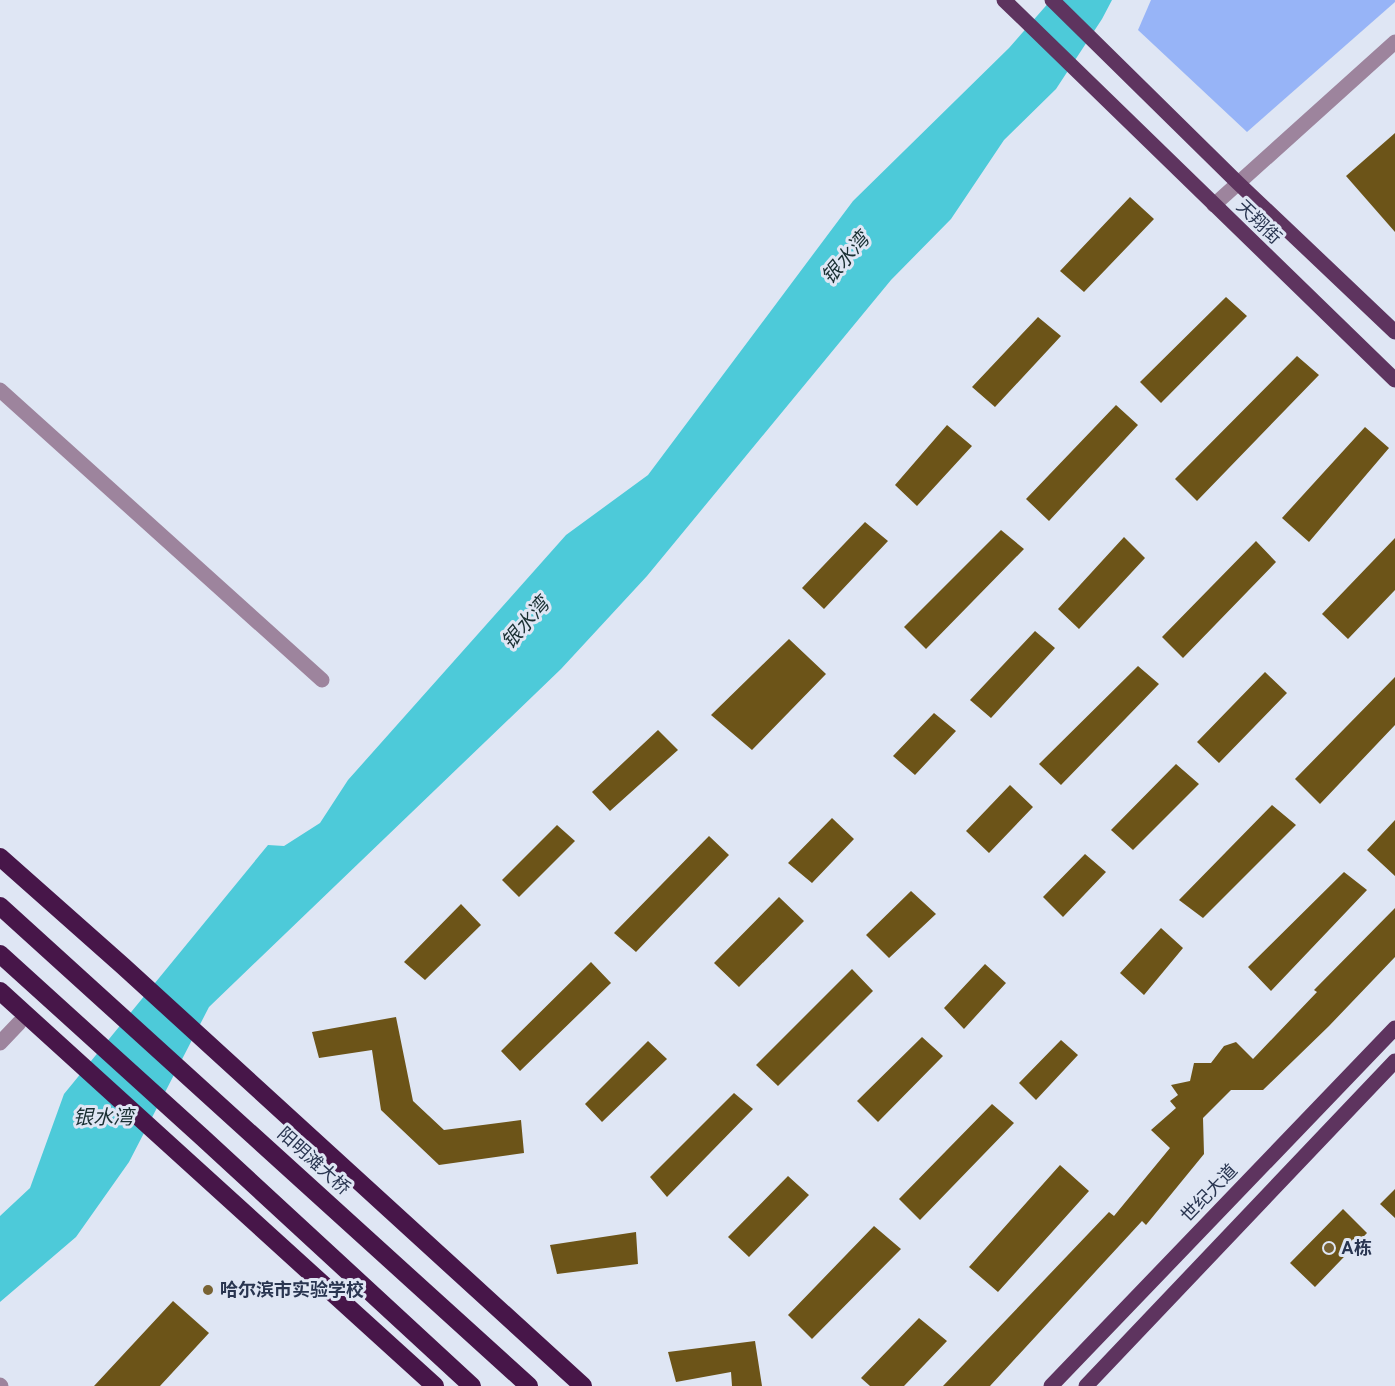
<svg xmlns="http://www.w3.org/2000/svg" width="1395" height="1386" viewBox="0 0 1395 1386" font-family="Overpass,'Noto Sans SC',sans-serif">
<rect width="100%" height="100%" fill="#dfe6f4"/>
<path fill="#97b4f7" d="M 1151,0 L 1395,0 L 1395,2 L 1247,132 L 1138,30 Z"/>
<path fill="#4dcad9" d="M 1051,0 L 1112,0 L 1102,19 L 1056,89 L 1004,140 L 951,219 L 891,280 L 647,576 L 561,669 L 209,1007 L 129,1162 L 76,1237 L 0,1302 L 0,1216 L 30,1188 L 64,1094 L 268,845 L 284,846 L 320,823 L 348,780 L 566,535 L 648,475 L 853,201 L 1009,48 Z"/>
<path fill="#6c5418" d="M 1395,133 L 1395,232 L 1346,176 Z
M 1130,197 L 1154,219 L 1084,292 L 1060,271 Z
M 1226,297 L 1247,316 L 1161,403 L 1140,382 Z
M 1038,317 L 1061,336 L 995,407 L 972,387 Z
M 1297,356 L 1319,375 L 1197,501 L 1175,479 Z
M 1116,405 L 1138,425 L 1049,521 L 1026,499 Z
M 947,425 L 972,446 L 917,506 L 895,485 Z
M 1365,427 L 1389,448 L 1309,542 L 1282,518 Z
M 865,522 L 888,541 L 824,609 L 802,588 Z
M 1001,530 L 1024,549 L 926,649 L 904,627 Z
M 1124,537 L 1145,558 L 1079,629 L 1058,609 Z
M 1395,538 L 1395,590 L 1348,639 L 1322,614 Z
M 1256,541 L 1276,562 L 1183,658 L 1162,637 Z
M 1035,631 L 1055,648 L 991,718 L 970,700 Z
M 789,639 L 826,674 L 752,750 L 711,715 Z
M 1138,666 L 1159,684 L 1061,785 L 1039,764 Z
M 1265,672 L 1287,693 L 1219,763 L 1197,742 Z
M 1395,677 L 1395,725 L 1320,804 L 1295,779 Z
M 934,713 L 956,731 L 915,775 L 893,756 Z
M 658,730 L 678,750 L 610,811 L 592,792 Z
M 1176,764 L 1199,784 L 1133,850 L 1111,830 Z
M 1010,785 L 1033,807 L 989,853 L 966,831 Z
M 1272,805 L 1296,825 L 1203,918 L 1179,900 Z
M 832,818 L 854,839 L 812,883 L 788,863 Z
M 1395,820 L 1395,876 L 1367,850 Z
M 557,825 L 575,841 L 519,897 L 502,880 Z
M 709,836 L 729,855 L 636,952 L 614,933 Z
M 1085,854 L 1106,872 L 1063,917 L 1043,897 Z
M 1344,872 L 1367,890 L 1271,991 L 1248,967 Z
M 911,891 L 936,914 L 889,958 L 866,935 Z
M 779,897 L 804,921 L 739,987 L 714,963 Z
M 461,904 L 481,925 L 425,980 L 404,962 Z
M 1395,908 L 1395,957 L 1329,1026 L 1263,1090 L 1231,1090 L 1203,1118 L 1204,1154 L 1146,1225 L 1142,1221 L 990,1386 L 943,1386 L 1109,1212 L 1114,1216 L 1170,1148 L 1151,1130 L 1176,1108 L 1170,1101 L 1178,1095 L 1171,1085 L 1190,1081 L 1194,1063 L 1211,1063 L 1224,1046 L 1236,1042 L 1253,1059 L 1317,992 L 1314,990 Z
M 1161,928 L 1183,948 L 1144,995 L 1120,973 Z
M 591,962 L 611,983 L 520,1071 L 501,1051 Z
M 985,964 L 1006,983 L 964,1029 L 944,1008 Z
M 852,969 L 873,991 L 778,1086 L 756,1065 Z
M 396,1017 L 413,1101 L 444,1130 L 521,1120 L 524,1153 L 439,1165 L 381,1110 L 372,1050 L 319,1058 L 312,1032 Z
M 922,1037 L 943,1056 L 878,1122 L 857,1101 Z
M 1061,1040 L 1078,1055 L 1036,1100 L 1019,1083 Z
M 648,1041 L 667,1059 L 602,1122 L 585,1104 Z
M 734,1093 L 753,1109 L 667,1197 L 650,1177 Z
M 992,1104 L 1014,1123 L 920,1220 L 899,1199 Z
M 1060,1165 L 1089,1191 L 998,1292 L 969,1267 Z
M 788,1176 L 809,1195 L 749,1257 L 728,1237 Z
M 1395,1189 L 1395,1218 L 1380,1204 Z
M 1343,1209 L 1367,1233 L 1315,1287 L 1290,1263 Z
M 874,1226 L 901,1249 L 812,1339 L 788,1315 Z
M 636,1232 L 638,1264 L 557,1274 L 550,1245 Z
M 173,1301 L 209,1333 L 160,1386 L 94,1386 Z
M 919,1318 L 947,1341 L 904,1386 L 870,1386 L 861,1378 Z
M 755,1341 L 762,1386 L 732,1386 L 731,1372 L 676,1382 L 668,1352 Z"/>
<g fill="none" stroke-linecap="round" stroke-linejoin="round">
<path stroke="#9d849d" stroke-width="15" d="M 1214,205 L 1395,42
M 0,390 L 322,680
M 0,1043 L 19,1023
M 0,1385 L 1,1386"/>
<path stroke="#5e345f" stroke-width="15" d="M 1004,0 L 1395,380
M 1052,0 L 1238,183 L 1395,332
M 1051,1386 L 1395,1028
M 1086,1386 L 1395,1061"/>
<path stroke="#471649" stroke-width="18" d="M 0,857 L 123,966 L 583,1386
M 0,906 L 529,1386
M 0,954 L 202,1137 L 472,1386
M 0,991 L 435,1386"/>
</g>
<g fill="#786232" stroke="#dfe6f4" stroke-width="2">
<circle cx="1329" cy="1248" r="6"/>
<circle cx="208" cy="1290" r="6"/>
</g>
<g text-anchor="middle" stroke-width="6" stroke-linejoin="round" paint-order="stroke">
<g font-size="18" fill="#293550" stroke="#dfe6f4">
<text transform="translate(1259 222) rotate(44)" y="6">天翔街</text>
<text transform="translate(314 1161) rotate(42)" y="6">阳明滩大桥</text>
<text transform="translate(1209 1193) rotate(-46)" y="6">世纪大道</text>
</g>
<g font-size="18" font-weight="bold" fill="#293550" stroke="#dfe6f4" text-anchor="start">
<text x="1341" y="1254">A栋</text>
<text x="220" y="1296">哈尔滨市实验学校</text>
</g>
<g font-size="20" font-style="italic" fill="#192f32" stroke="#dfe6f4">
<text transform="translate(845 258) rotate(-49)" y="7">银水湾</text>
<text transform="translate(525 623) rotate(-49)" y="7">银水湾</text>
<text x="103" y="1124">银水湾</text>
</g>
</g>
</svg>
